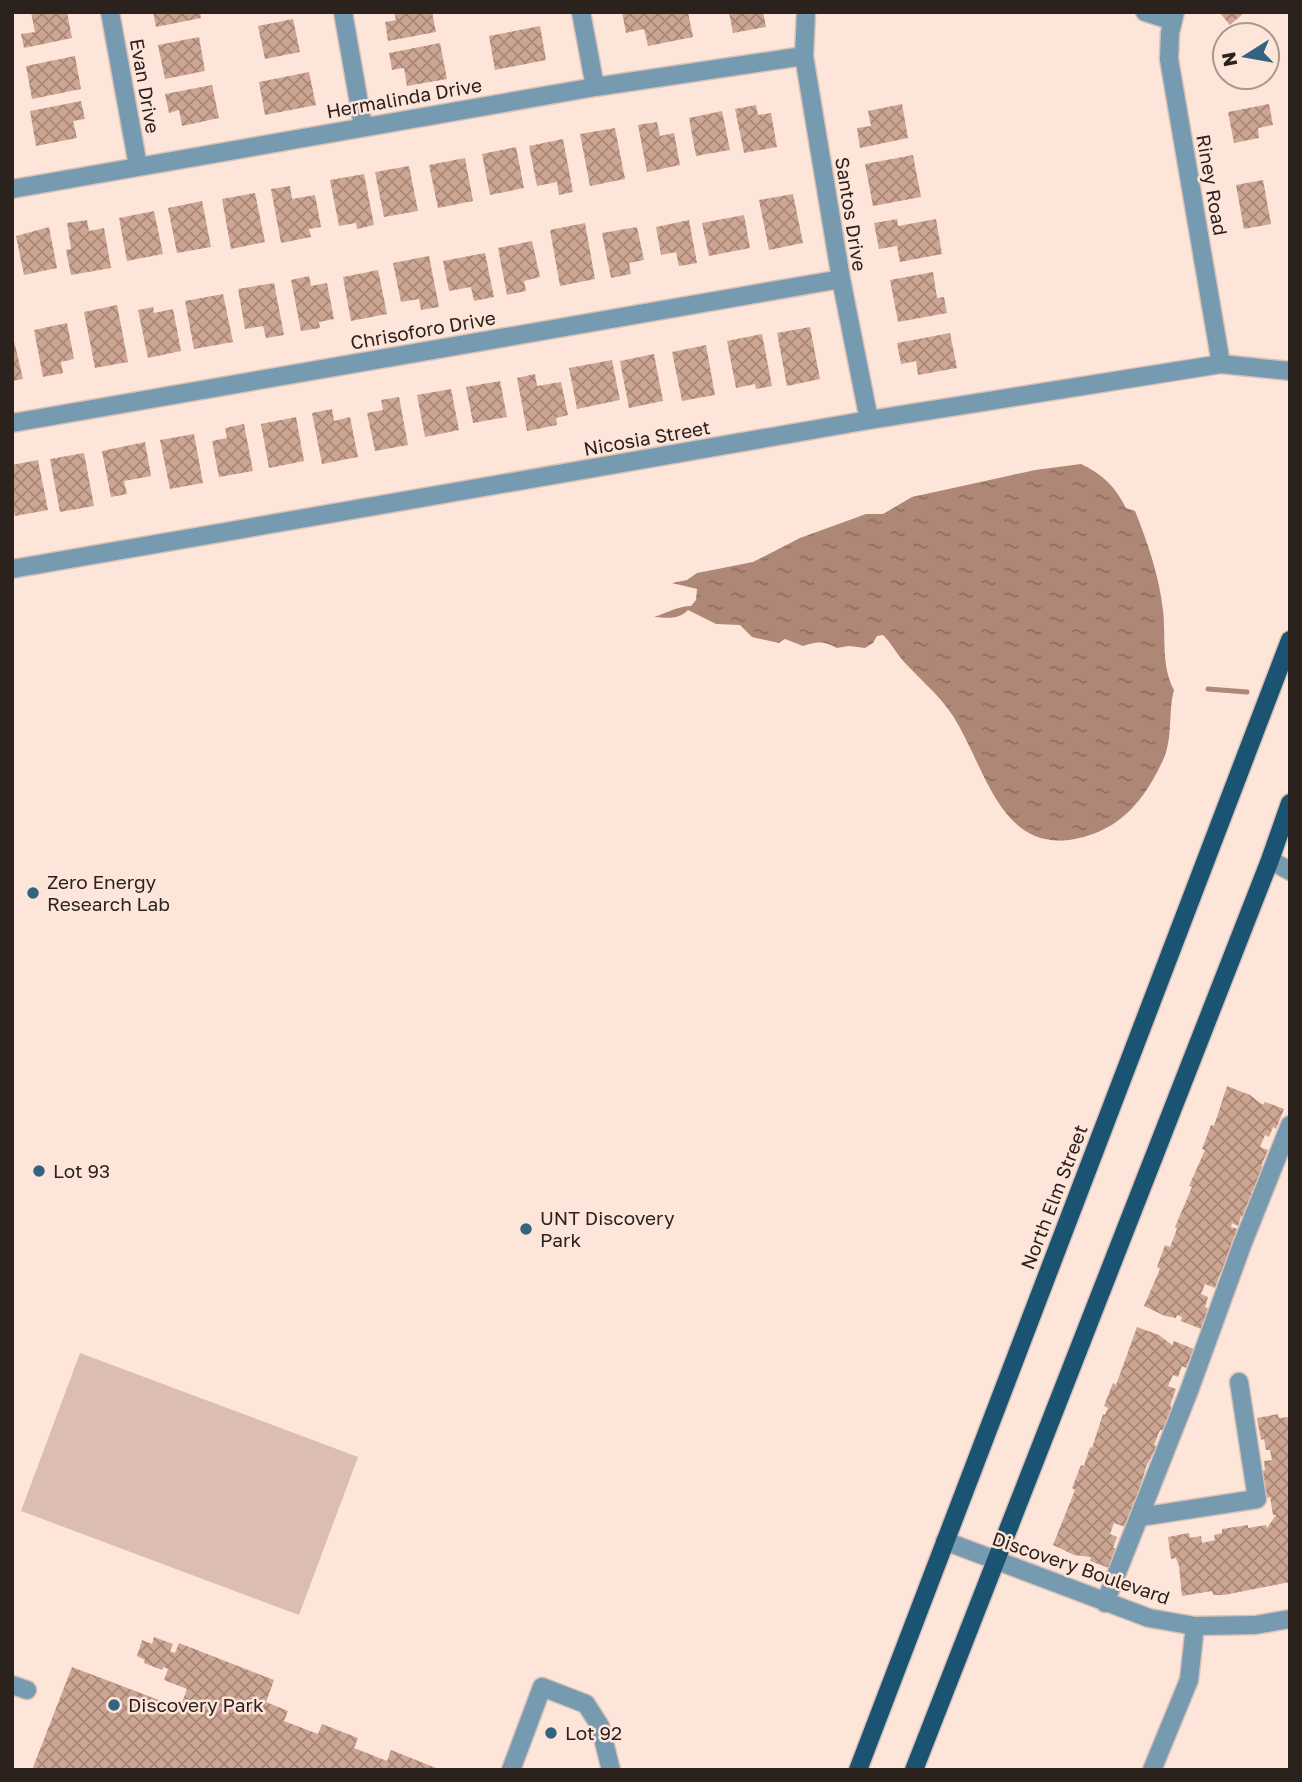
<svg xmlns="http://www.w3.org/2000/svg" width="1302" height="1782" viewBox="0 0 1302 1782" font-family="'Golos Text',sans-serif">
<defs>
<pattern id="water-ripples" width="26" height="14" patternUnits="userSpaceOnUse" patternTransform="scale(1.75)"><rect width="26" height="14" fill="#af8777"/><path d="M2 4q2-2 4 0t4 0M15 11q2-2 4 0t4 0" fill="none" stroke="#8f6e61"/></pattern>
<pattern id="building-cross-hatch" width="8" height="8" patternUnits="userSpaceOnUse" patternTransform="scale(1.75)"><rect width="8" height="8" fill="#cda593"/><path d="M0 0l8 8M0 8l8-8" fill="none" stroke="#a78677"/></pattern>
</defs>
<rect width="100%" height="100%" fill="#fee5da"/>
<path fill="#dbbdb1" d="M 80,1353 L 358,1457 L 299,1615 L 21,1511 Z"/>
<path fill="url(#water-ripples)" d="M 1081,464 C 1102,474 1115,486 1126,508 L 1135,511 C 1148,543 1159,576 1163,610 C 1166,637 1161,666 1174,690 C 1168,712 1173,736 1164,758 C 1149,791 1129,821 1093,834 C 1002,866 989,773 953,716 C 940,696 922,681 906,664 C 897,655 892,644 883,635 L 877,636 L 873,643 L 865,648 L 849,646 L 837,648 C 824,641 817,641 803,646 L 785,639 L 779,643 L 752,637 L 740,625 L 716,624 L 688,610 C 678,620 668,618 654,617 C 667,613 678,606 691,606 L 696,600 L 697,589 L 672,583 L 687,580 L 697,573 L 753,562 L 800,538 L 866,514 L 883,514 L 912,497 L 1035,470 Z"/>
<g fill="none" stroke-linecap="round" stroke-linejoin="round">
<path stroke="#af8777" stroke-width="5" d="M 1208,689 L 1247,692"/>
</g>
<path fill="url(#building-cross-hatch)" d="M 31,12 L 67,12 L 72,38 L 24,48 L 21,34 L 35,32 Z
M 153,12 L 200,12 L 201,18 L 156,27 Z
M 394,12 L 432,12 L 436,32 L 388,41 L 385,22 L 396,20 Z
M 622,12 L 688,12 L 693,37 L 648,46 L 644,29 L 626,33 Z
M 729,12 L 763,12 L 766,27 L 733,33 Z
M 1219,12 L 1245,12 L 1230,25 Z
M 293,19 L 300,52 L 265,59 L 258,26 Z
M 540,26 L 546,60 L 495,70 L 489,36 Z
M 199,37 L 205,71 L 165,79 L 158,45 Z
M 440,43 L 447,79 L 407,86 L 404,68 L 392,70 L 389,53 Z
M 75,56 L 81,89 L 32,99 L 26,66 Z
M 309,72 L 316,105 L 265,115 L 259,82 Z
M 212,85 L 219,118 L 182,126 L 179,110 L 169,113 L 165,94 Z
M 81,101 L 85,119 L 73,121 L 77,138 L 36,146 L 30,111 Z
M 902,104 L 908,138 L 860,148 L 857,128 L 871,126 L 868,111 Z
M 1269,104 L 1273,125 L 1258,128 L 1259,138 L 1234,143 L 1228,112 Z
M 756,105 L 758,115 L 771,113 L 777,147 L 744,153 L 735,109 Z
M 722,111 L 730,150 L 696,156 L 689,118 Z
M 657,122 L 660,136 L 674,133 L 680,165 L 647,172 L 638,125 Z
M 615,128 L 625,179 L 590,186 L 580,134 Z
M 563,139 L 573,192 L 559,195 L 557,182 L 537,186 L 529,146 Z
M 516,147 L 524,188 L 490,195 L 482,154 Z
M 913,155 L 921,197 L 873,206 L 865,164 Z
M 465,158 L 473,201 L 438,208 L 429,165 Z
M 409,166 L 418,211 L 384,217 L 375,172 Z
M 364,174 L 374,225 L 357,229 L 356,223 L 339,226 L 330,180 Z
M 1263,180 L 1271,224 L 1244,229 L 1236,185 Z
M 290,186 L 292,199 L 315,195 L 321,227 L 309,229 L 311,237 L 281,243 L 271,189 Z
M 255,193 L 265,242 L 231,249 L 222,199 Z
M 793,194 L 803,243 L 769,250 L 759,200 Z
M 202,201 L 211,247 L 177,253 L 168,208 Z
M 154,211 L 163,254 L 127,261 L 119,218 Z
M 744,215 L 750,248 L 709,256 L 702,223 Z
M 897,219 L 898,226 L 936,219 L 942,254 L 900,262 L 897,246 L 879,249 L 874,223 Z
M 87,220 L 89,231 L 104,228 L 111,268 L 71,275 L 66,250 L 71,249 L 67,223 Z
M 689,220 L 697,263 L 679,266 L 676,252 L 661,255 L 656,227 Z
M 585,223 L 595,279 L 560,286 L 550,230 Z
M 49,227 L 57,268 L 24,275 L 16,236 Z
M 637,227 L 644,260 L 629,263 L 631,274 L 611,278 L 602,233 Z
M 532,241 L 540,277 L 524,281 L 526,291 L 507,295 L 498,248 Z
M 485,253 L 494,297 L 474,301 L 471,287 L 449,291 L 443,261 Z
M 429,256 L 439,307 L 421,310 L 419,299 L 401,302 L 393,263 Z
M 378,270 L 387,314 L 351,321 L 343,277 Z
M 933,272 L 937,298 L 944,297 L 947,313 L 898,322 L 890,280 Z
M 309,276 L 311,286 L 327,283 L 334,319 L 319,322 L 320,328 L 301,331 L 291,280 Z
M 274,283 L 284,335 L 266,338 L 263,326 L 245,329 L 238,289 Z
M 223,294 L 233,342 L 194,349 L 185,301 Z
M 117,305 L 128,362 L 95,368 L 84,312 Z
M 153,307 L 154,313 L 173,309 L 181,351 L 148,358 L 138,310 Z
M 67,323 L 74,359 L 61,362 L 63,373 L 43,377 L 34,330 Z
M 810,327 L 820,379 L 787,386 L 777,333 Z
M 12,332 L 23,379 L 12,381 Z
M 950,333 L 957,368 L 918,375 L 916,361 L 901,364 L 897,343 Z
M 762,334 L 772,386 L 756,389 L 755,384 L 736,388 L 727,341 Z
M 706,345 L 715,395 L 682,401 L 672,352 Z
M 654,354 L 663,401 L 629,408 L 620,361 Z
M 612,360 L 620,400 L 577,409 L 569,368 Z
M 535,374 L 537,386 L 561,382 L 568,415 L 556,418 L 557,425 L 527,431 L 517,378 Z
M 500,381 L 507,417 L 473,423 L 466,387 Z
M 451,389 L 459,430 L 425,437 L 417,395 Z
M 399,397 L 408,445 L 375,451 L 367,413 L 383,410 L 381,400 Z
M 332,409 L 334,421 L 350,417 L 358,457 L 322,464 L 312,413 Z
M 296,417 L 304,461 L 269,468 L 261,424 Z
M 244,424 L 253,471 L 219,477 L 212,441 L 227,438 L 225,428 Z
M 194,434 L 203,483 L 170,489 L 160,440 Z
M 145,442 L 151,476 L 124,481 L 127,494 L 111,497 L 102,451 Z
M 84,453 L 94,506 L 60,512 L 50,459 Z
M 38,460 L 48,510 L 15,516 L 12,504 L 12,465 Z
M 1227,1086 L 1250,1095 L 1263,1105 L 1265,1102 L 1284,1109 L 1276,1129 L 1273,1127 L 1269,1137 L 1265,1135 L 1260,1147 L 1268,1150 L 1261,1166 L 1264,1167 L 1256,1193 L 1252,1191 L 1244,1218 L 1241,1216 L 1238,1226 L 1232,1223 L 1231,1227 L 1238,1229 L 1231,1245 L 1235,1247 L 1225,1272 L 1221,1271 L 1215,1288 L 1205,1284 L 1201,1294 L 1208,1297 L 1205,1307 L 1209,1309 L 1201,1329 L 1181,1321 L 1182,1317 L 1177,1315 L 1176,1318 L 1165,1316 L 1144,1306 L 1160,1269 L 1157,1267 L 1165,1245 L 1170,1247 L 1177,1229 L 1175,1227 L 1192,1187 L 1189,1186 L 1205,1150 L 1202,1149 L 1211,1125 L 1214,1126 Z
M 1137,1327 L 1159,1335 L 1172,1345 L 1174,1341 L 1194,1349 L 1186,1368 L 1182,1366 L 1178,1377 L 1173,1375 L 1168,1386 L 1176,1389 L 1170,1406 L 1173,1409 L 1165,1430 L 1160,1430 L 1154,1445 L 1157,1446 L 1146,1467 L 1141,1484 L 1144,1485 L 1134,1513 L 1131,1511 L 1125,1527 L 1114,1523 L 1110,1534 L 1117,1537 L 1113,1548 L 1117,1549 L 1109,1568 L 1090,1561 L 1091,1557 L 1074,1555 L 1053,1545 L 1075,1490 L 1072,1488 L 1081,1465 L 1084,1466 L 1090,1447 L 1092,1448 L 1103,1414 L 1105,1415 L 1108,1408 L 1104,1406 L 1113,1383 L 1116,1385 Z
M 1278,1414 L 1279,1418 L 1290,1417 L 1290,1582 L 1224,1595 L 1213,1595 L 1212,1591 L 1182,1596 L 1179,1566 L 1176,1558 L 1171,1559 L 1168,1537 L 1189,1533 L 1190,1538 L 1201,1536 L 1202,1543 L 1215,1540 L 1214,1535 L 1222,1533 L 1222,1529 L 1248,1525 L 1248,1528 L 1266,1525 L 1267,1528 L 1276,1515 L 1273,1515 L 1270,1497 L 1267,1498 L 1262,1471 L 1265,1470 L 1264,1461 L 1272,1460 L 1270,1450 L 1266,1450 L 1264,1439 L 1261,1440 L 1257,1418 Z
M 154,1637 L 173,1644 L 170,1651 L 175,1653 L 179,1643 L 274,1680 L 266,1702 L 288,1711 L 284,1721 L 318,1734 L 322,1724 L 358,1738 L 354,1748 L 387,1761 L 391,1750 L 441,1770 L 32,1770 L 72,1667 L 180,1708 L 187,1689 L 164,1680 L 168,1669 L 164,1667 L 162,1670 L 144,1663 L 145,1660 L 137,1656 L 142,1640 L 152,1644 Z"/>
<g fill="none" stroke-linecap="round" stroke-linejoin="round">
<g stroke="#d8c2b8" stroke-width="21">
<path id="minor" d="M 110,12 L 138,166
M 343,12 L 363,126
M 581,12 L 595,87
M 806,12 L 804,56 L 841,279 L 869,420
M 1145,12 L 1173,21
M 1175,12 L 1170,33 L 1169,59 L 1221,364
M 12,189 L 595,87 L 804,56
M 12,423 L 841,279
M 12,569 L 869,420 L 1221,364 L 1290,371
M 1270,860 L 1290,871
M 1140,1517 L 1257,1499 L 1239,1382
M 945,1541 L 1149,1618 L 1195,1626 L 1255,1625 L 1290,1619
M 1105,1603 L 1189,1391 L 1242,1245 L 1290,1125
M 12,1685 L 27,1690
M 511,1770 L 542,1687 L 586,1704 L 600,1726 L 611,1770
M 1152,1770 L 1189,1680 L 1195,1626"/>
</g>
<g stroke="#d8c2b8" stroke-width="21">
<path id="major" d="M 858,1770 L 1290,640
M 914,1770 L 1270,860 L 1290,803"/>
</g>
<use href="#minor" stroke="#769ab0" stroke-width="18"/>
<use href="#major" stroke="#1b5473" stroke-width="18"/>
</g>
<g fill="#326481" stroke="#fee5da" stroke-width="2.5">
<circle cx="33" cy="893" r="7"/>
<circle cx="39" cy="1171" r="7"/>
<circle cx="526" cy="1229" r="7"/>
<circle cx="114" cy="1705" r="7"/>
<circle cx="551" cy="1733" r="7"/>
</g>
<g text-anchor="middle" stroke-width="5" stroke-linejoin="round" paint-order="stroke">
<g font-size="19" fill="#2b221e" stroke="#fee5da">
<text transform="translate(145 86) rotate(80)" y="7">Evan Drive</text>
<text transform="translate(404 98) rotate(-10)" y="7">Hermalinda Drive</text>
<text transform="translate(1212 185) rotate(80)" y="7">Riney Road</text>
<text transform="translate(851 214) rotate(81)" y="7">Santos Drive</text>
<text transform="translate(423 330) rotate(-10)" y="7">Chrisoforo Drive</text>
<text transform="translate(647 438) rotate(-10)" y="7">Nicosia Street</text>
<text transform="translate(1054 1197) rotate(-69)" y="7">North Elm Street</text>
<text transform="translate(1081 1568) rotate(19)" y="7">Discovery Boulevard</text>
</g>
<g font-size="19" fill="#2b221e" stroke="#fee5da" text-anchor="start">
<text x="47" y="889">Zero Energy<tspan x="47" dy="22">Research Lab</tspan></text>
<text x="53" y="1178">Lot 93</text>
<text x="540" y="1225">UNT Discovery<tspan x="540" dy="22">Park</tspan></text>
<text x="128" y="1712">Discovery Park</text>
<text x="565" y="1740">Lot 92</text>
</g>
</g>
<rect width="1302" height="1782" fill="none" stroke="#2b221e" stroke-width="28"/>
<g transform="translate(1246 56) rotate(259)"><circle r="33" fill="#fee5da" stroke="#aa978f" stroke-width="2"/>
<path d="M0-5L12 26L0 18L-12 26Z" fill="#326481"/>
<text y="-10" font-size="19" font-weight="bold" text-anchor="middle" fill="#2b221e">N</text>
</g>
</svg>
